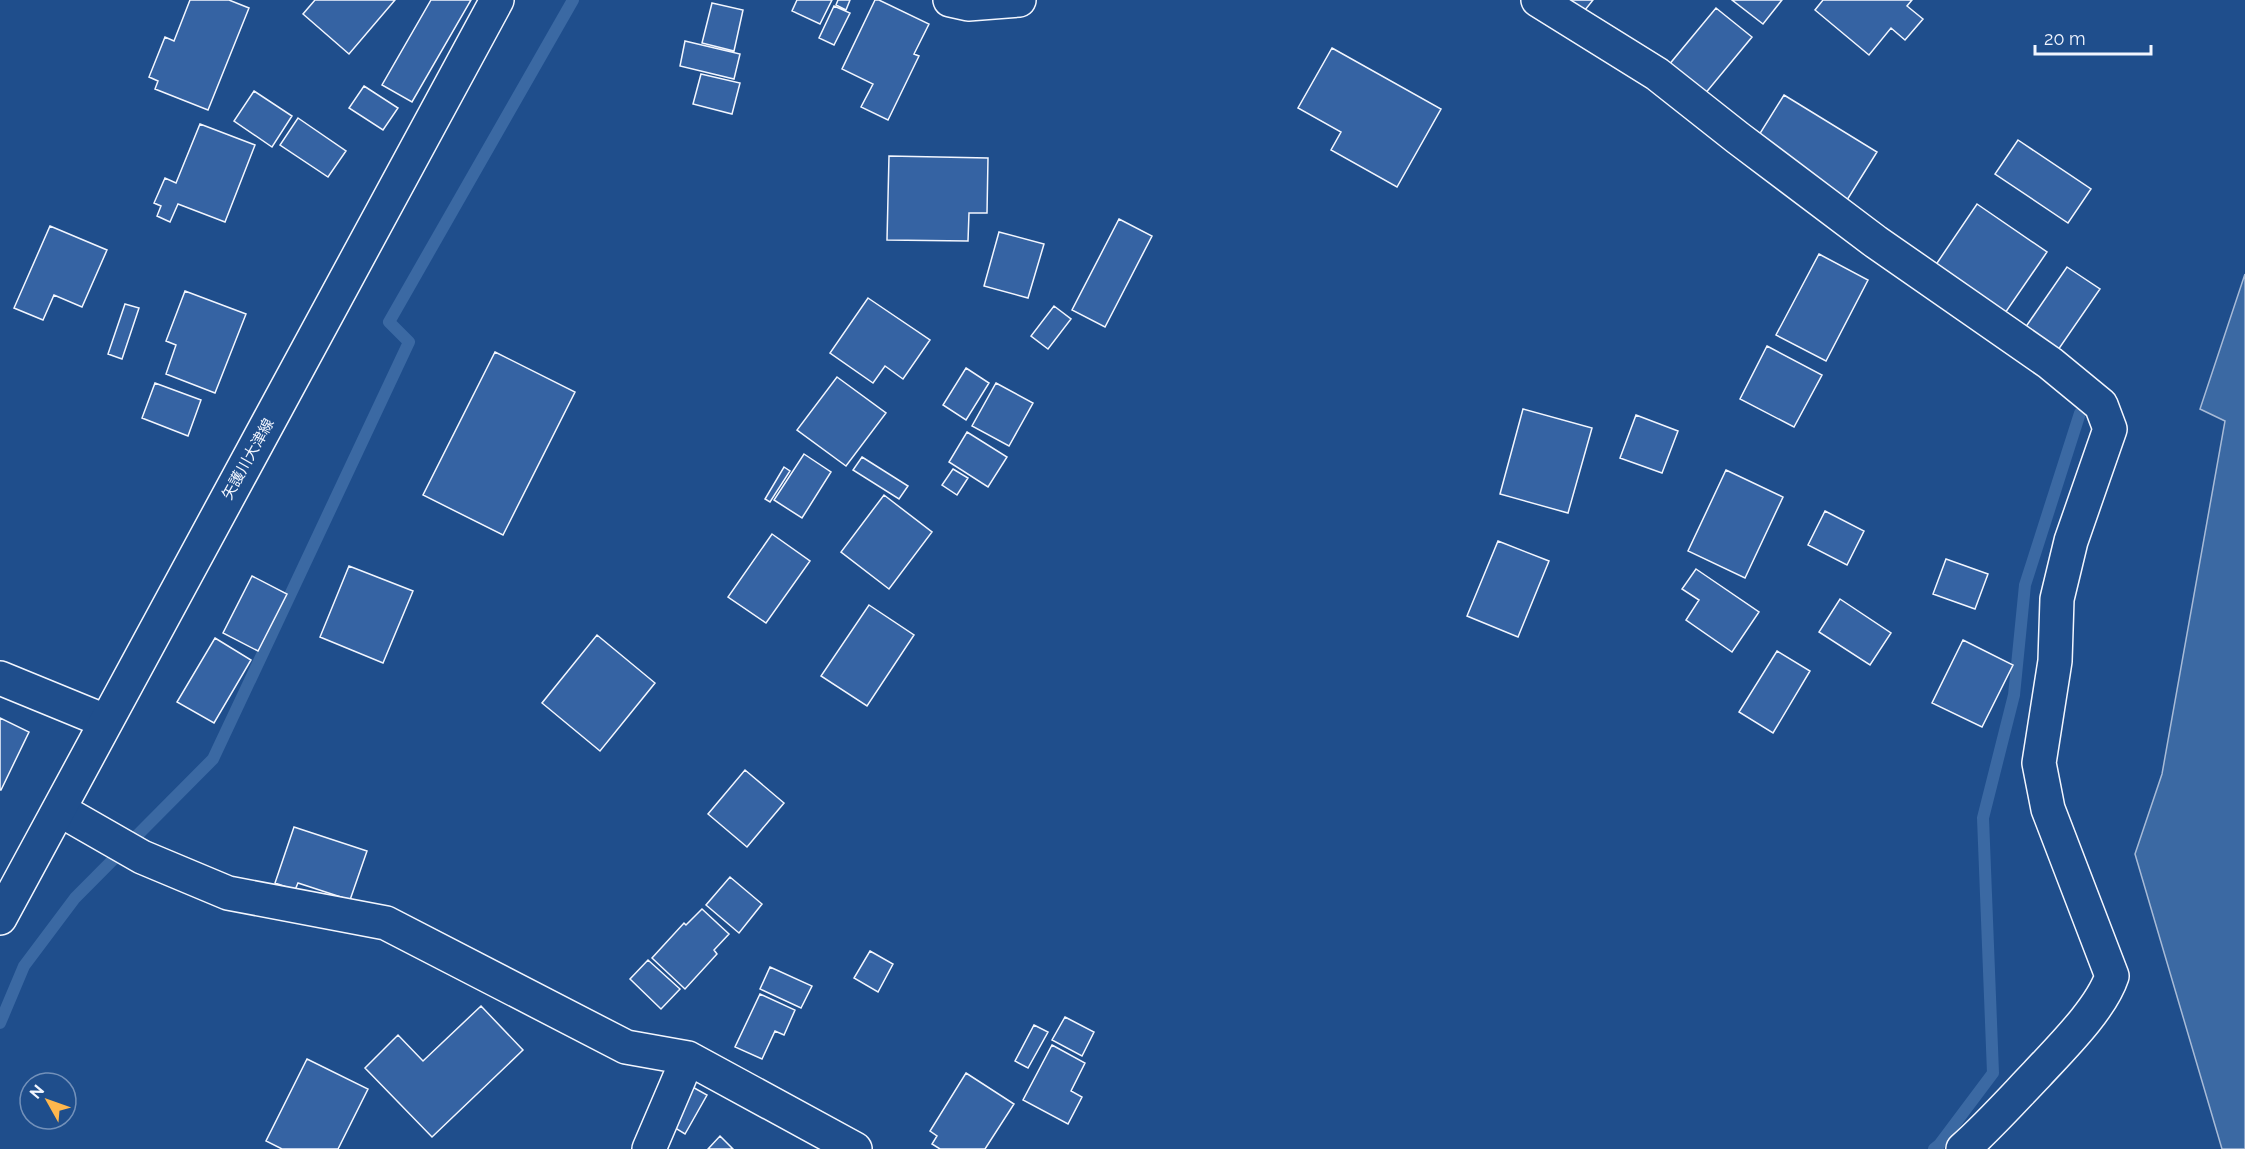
<svg xmlns="http://www.w3.org/2000/svg" width="2245" height="1149" viewBox="0 0 2245 1149" font-family="Raleway,'Noto Sans JP',sans-serif">
<rect width="100%" height="100%" fill="#1f4e8c"/>
<path fill="#3b69a3" stroke="#a8bbd7" stroke-width="1.5" d="M 2245,274 L 2245,1149 L 2222,1149 L 2135,854 L 2162,774 L 2225,421 L 2200,409 Z"/>
<g fill="none" stroke-linecap="round" stroke-linejoin="round">
<path stroke="#3b69a3" stroke-width="12" d="M 0,1023 L 24,966 L 75,898 L 213,759 L 409,342 L 389,322 L 573,0
M 1934,1149 L 1939,1145 L 1993,1073 L 1983,818 L 2014,695 L 2025,585 L 2080,413"/>
</g>
<path fill="#3563a3" stroke="#f2f6ff" stroke-width="1.5" d="M 190,0 L 229,0 L 249,8 L 208,110 L 155,89 L 158,81 L 149,77 L 165,37 L 174,41 Z
M 315,0 L 395,0 L 349,54 L 303,14 Z
M 431,0 L 471,0 L 412,102 L 382,85 Z
M 797,0 L 832,0 L 820,24 L 792,11 Z
M 838,0 L 850,0 L 846,10 L 836,5 Z
M 875,0 L 879,0 L 929,24 L 914,54 L 919,56 L 888,120 L 861,107 L 873,84 L 842,69 Z
M 1562,0 L 1593,0 L 1581,15 Z
M 1732,0 L 1782,0 L 1763,24 Z
M 1823,0 L 1912,0 L 1907,6 L 1923,19 L 1905,40 L 1891,28 L 1869,55 L 1815,10 Z
M 712,3 L 743,10 L 734,51 L 702,43 Z
M 834,6 L 850,13 L 834,45 L 819,38 Z
M 1716,8 L 1752,37 L 1704,95 L 1668,66 Z
M 685,41 L 740,54 L 734,79 L 680,66 Z
M 1332,48 L 1441,109 L 1397,187 L 1331,150 L 1341,132 L 1298,108 Z
M 701,74 L 740,83 L 732,114 L 693,104 Z
M 364,86 L 398,108 L 383,130 L 349,108 Z
M 254,91 L 292,116 L 272,147 L 234,121 Z
M 1784,95 L 1877,152 L 1847,200 L 1754,143 Z
M 298,118 L 346,151 L 328,177 L 280,145 Z
M 200,124 L 255,145 L 225,222 L 178,204 L 170,222 L 157,216 L 161,206 L 154,203 L 165,178 L 176,183 Z
M 2018,140 L 2091,189 L 2068,223 L 1995,174 Z
M 889,156 L 988,158 L 987,213 L 969,213 L 968,241 L 887,240 Z
M 1977,204 L 2047,252 L 2003,316 L 1933,269 Z
M 1119,219 L 1152,236 L 1105,327 L 1072,310 Z
M 50,226 L 107,250 L 82,307 L 54,295 L 43,320 L 14,308 Z
M 999,232 L 1044,244 L 1028,298 L 984,286 Z
M 1819,254 L 1868,280 L 1826,361 L 1776,335 Z
M 2067,267 L 2100,289 L 2058,350 L 2025,328 Z
M 185,291 L 246,314 L 215,393 L 166,374 L 176,345 L 166,341 Z
M 868,298 L 930,340 L 903,379 L 885,366 L 873,383 L 830,353 Z
M 125,304 L 139,308 L 122,359 L 108,354 Z
M 1054,306 L 1071,319 L 1048,349 L 1031,336 Z
M 1767,346 L 1822,375 L 1794,427 L 1740,399 Z
M 495,352 L 575,392 L 503,535 L 423,495 Z
M 966,368 L 989,383 L 966,420 L 943,405 Z
M 837,377 L 886,413 L 846,466 L 797,430 Z
M 155,383 L 201,400 L 188,436 L 142,418 Z
M 996,383 L 1033,403 L 1009,446 L 972,426 Z
M 1523,409 L 1592,428 L 1568,513 L 1500,494 Z
M 1636,415 L 1678,431 L 1662,473 L 1620,458 Z
M 967,432 L 1007,457 L 988,487 L 949,462 Z
M 804,454 L 831,472 L 802,518 L 774,500 Z
M 862,457 L 908,486 L 899,499 L 853,470 Z
M 784,467 L 790,471 L 770,502 L 765,499 Z
M 953,469 L 968,478 L 957,495 L 942,485 Z
M 1726,470 L 1783,497 L 1745,578 L 1688,551 Z
M 884,495 L 932,532 L 889,589 L 841,552 Z
M 1825,511 L 1864,531 L 1847,565 L 1808,545 Z
M 772,534 L 810,561 L 766,623 L 728,597 Z
M 1498,541 L 1549,561 L 1518,637 L 1467,616 Z
M 1946,559 L 1988,574 L 1975,609 L 1933,594 Z
M 349,566 L 413,591 L 383,663 L 320,637 Z
M 1696,569 L 1759,612 L 1732,652 L 1686,620 L 1699,600 L 1682,589 Z
M 252,576 L 287,594 L 258,651 L 223,633 Z
M 1840,599 L 1891,633 L 1870,665 L 1819,632 Z
M 869,605 L 914,635 L 867,706 L 821,676 Z
M 597,635 L 655,683 L 600,751 L 542,703 Z
M 215,638 L 251,660 L 214,723 L 177,702 Z
M 1963,640 L 2013,665 L 1982,727 L 1932,703 Z
M 1777,651 L 1810,671 L 1773,733 L 1739,712 Z
M 0,718 L 29,732 L 1,790 L 0,790 Z
M 745,770 L 784,803 L 747,847 L 708,814 Z
M 294,827 L 367,851 L 350,900 L 298,883 L 295,890 L 275,883 Z
M 730,877 L 762,904 L 739,933 L 706,905 Z
M 702,909 L 729,934 L 714,950 L 717,954 L 685,989 L 652,958 L 684,923 L 686,925 Z
M 870,951 L 893,964 L 878,992 L 854,978 Z
M 648,960 L 680,989 L 661,1009 L 630,979 Z
M 770,967 L 812,986 L 801,1008 L 760,989 Z
M 760,994 L 795,1010 L 784,1035 L 775,1031 L 762,1059 L 735,1047 Z
M 481,1006 L 523,1050 L 432,1137 L 365,1068 L 398,1035 L 423,1061 Z
M 1065,1017 L 1094,1032 L 1082,1056 L 1052,1040 Z
M 1034,1025 L 1048,1032 L 1028,1068 L 1015,1061 Z
M 1052,1045 L 1085,1063 L 1071,1091 L 1082,1097 L 1068,1124 L 1023,1100 Z
M 307,1059 L 368,1089 L 338,1149 L 282,1149 L 266,1141 Z
M 966,1073 L 1014,1104 L 985,1149 L 940,1149 L 932,1144 L 937,1136 L 930,1131 Z
M 689,1085 L 707,1095 L 685,1134 L 667,1123 Z
M 720,1136 L 733,1149 L 708,1149 Z"/>
<g fill="none" stroke-linecap="round" stroke-linejoin="round">
<g stroke="#f2f6ff" stroke-width="36">
<path id="street" d="M 950,0 L 968,4 L 1019,0
M 1538,0 L 1657,74 L 1738,138 L 1876,242 L 2050,363 L 2101,405 L 2110,429 L 2071,541 L 2057,599 L 2055,661 L 2039,763 L 2048,809 L 2112,976 C 2101,1009 2061,1048 2037,1074 C 2013,1099 1989,1126 1963,1149
M 0,678 L 105,721
M 60,810 L 142,857 L 228,893 L 386,923 L 626,1047 L 688,1058 L 855,1149
M 649,1149 L 688,1058"/>
</g>
<g stroke="#f2f6ff" stroke-width="36">
<path id="secondary" d="M 0,918 L 497,0"/>
</g>
<use href="#street" stroke="#1f4e8c" stroke-width="33"/>
<use href="#secondary" stroke="#1f4e8c" stroke-width="33"/>
</g>
<g text-anchor="middle" stroke-width="4.5" stroke-linejoin="round" paint-order="stroke">
<g font-size="15" fill="#f2f6ff" stroke="#1f4e8c">
<text transform="translate(248 459) rotate(-61)" y="5">矢護川大津線</text>
</g>
</g>
<g transform="translate(48 1101) rotate(310)"><circle r="28" fill="#1f4e8c" stroke="#7391ba" stroke-width="1.5"/>
<path d="M0-4.5L10 22L0 15L-10 22Z" fill="#ffb74d"/>
<text y="-9" font-size="16" font-weight="bold" text-anchor="middle" fill="#f2f6ff">N</text>
</g>
<path d="M2035 45v9h116v-9" fill="none" stroke="#f2f6ff" stroke-width="3"/>
<text x="2044" y="45" font-size="18" fill="#f2f6ff" stroke="#1f4e8c" stroke-width="4.5" paint-order="stroke">20 m</text>
</svg>
